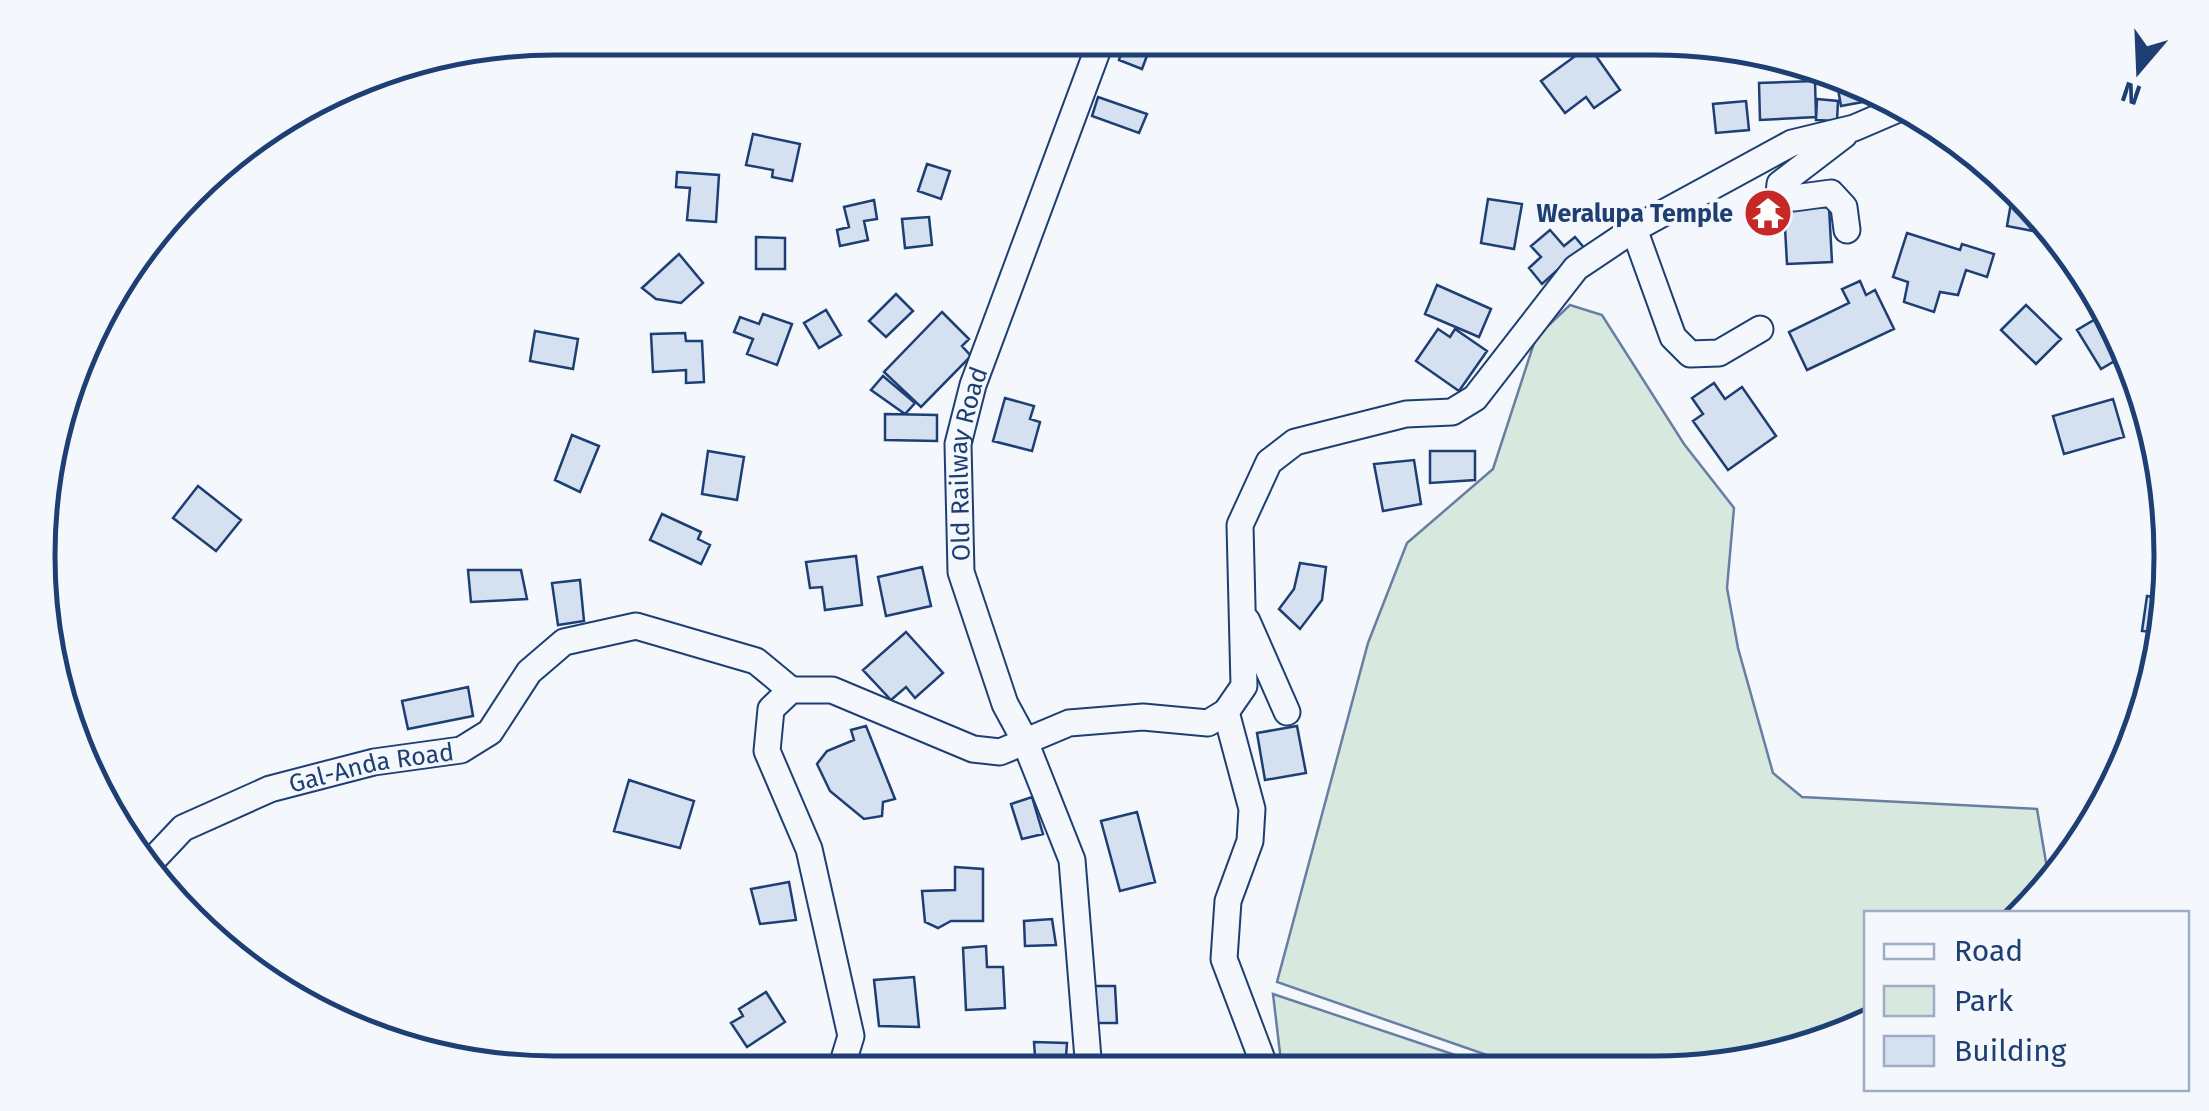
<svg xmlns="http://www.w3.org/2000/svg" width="2209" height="1111" viewBox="0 0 2209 1111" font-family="'Fira Sans',sans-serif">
<rect width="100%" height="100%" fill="#f4f7fb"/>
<path fill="#d7e8df" stroke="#687fa3" stroke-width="2.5" d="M 1570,305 L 1602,315 L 1684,444 L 1734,508 L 1727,588 L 1738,648 L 1773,773 L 1802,797 L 2037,809 L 2049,880 L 2054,881 L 2022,913 L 1866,914 L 1866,1025 L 1851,1034 L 1722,1069 L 1530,1070 L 1277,982 L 1368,643 L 1407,543 L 1493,469 L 1536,337 Z
M 1273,994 L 1500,1070 L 1282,1070 Z"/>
<path fill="#d5e0f0" stroke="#1d3f73" stroke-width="2.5" d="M 1126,38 L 1151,45 L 1142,69 L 1119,60 Z
M 1589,46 L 1620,90 L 1594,108 L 1586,97 L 1565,113 L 1541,81 Z
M 1836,78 L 1882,91 L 1890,97 L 1841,106 Z
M 1815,81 L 1816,117 L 1760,120 L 1759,83 Z
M 1098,97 L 1147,114 L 1139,133 L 1092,116 Z
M 1817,99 L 1838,101 L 1837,121 L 1816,120 Z
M 1746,101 L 1749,130 L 1716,133 L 1713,104 Z
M 753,134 L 800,144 L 792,181 L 772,177 L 773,170 L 746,165 Z
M 927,164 L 950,171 L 941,199 L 918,191 Z
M 677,172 L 719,175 L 716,222 L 687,220 L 690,188 L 676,187 Z
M 1755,197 L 1782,205 L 1775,231 L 1747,223 Z
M 1488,199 L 1522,204 L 1514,249 L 1481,243 Z
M 874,200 L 877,219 L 864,221 L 868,240 L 840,246 L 837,230 L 849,227 L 844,207 Z
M 2011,203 L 2037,210 L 2033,231 L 2007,226 Z
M 1829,207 L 1832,262 L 1787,264 L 1784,209 Z
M 929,217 L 932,245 L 905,248 L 902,219 Z
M 1550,230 L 1564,246 L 1575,237 L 1586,250 L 1574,255 L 1542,284 L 1529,268 L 1541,257 L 1531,246 Z
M 1907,233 L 1960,250 L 1962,244 L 1994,254 L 1987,277 L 1966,270 L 1958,295 L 1940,292 L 1934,312 L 1904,302 L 1908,282 L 1893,277 Z
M 756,237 L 785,238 L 785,269 L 756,269 Z
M 679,254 L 703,283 L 681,303 L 656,299 L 642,288 Z
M 1860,281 L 1866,295 L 1875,290 L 1894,329 L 1807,370 L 1789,332 L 1849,303 L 1842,289 Z
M 1437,285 L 1491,309 L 1479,337 L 1425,314 Z
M 896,294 L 913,311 L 886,337 L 869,321 Z
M 2026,305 L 2061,339 L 2036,364 L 2001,330 Z
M 826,310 L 841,335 L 819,348 L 804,323 Z
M 942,312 L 969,339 L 962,346 L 971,356 L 921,407 L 884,372 Z
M 763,314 L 792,324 L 777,365 L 747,354 L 753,339 L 734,332 L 740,317 L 759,324 Z
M 2099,317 L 2123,356 L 2101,369 L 2077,330 Z
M 1438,329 L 1450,337 L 1455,329 L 1487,351 L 1459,391 L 1416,361 Z
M 535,331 L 578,339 L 573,369 L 530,361 Z
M 685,333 L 686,341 L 702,341 L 704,382 L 686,383 L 686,370 L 653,372 L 651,334 Z
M 883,376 L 915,403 L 905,414 L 871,390 Z
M 1714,383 L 1725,399 L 1742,387 L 1776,436 L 1728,470 L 1693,421 L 1703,414 L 1692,398 Z
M 1005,398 L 1034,406 L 1030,419 L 1040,422 L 1032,451 L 993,441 Z
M 2113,399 L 2124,437 L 2064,454 L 2053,416 Z
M 885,414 L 937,415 L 937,441 L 885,440 Z
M 572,435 L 599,446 L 580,492 L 555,480 Z
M 708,451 L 744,457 L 737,500 L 702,494 Z
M 1430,451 L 1475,451 L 1475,480 L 1430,483 Z
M 1414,460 L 1421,504 L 1383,511 L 1374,464 Z
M 198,486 L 241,520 L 216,551 L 173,518 Z
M 662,514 L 701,532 L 698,539 L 710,545 L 701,564 L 650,540 Z
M 856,556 L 862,605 L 825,610 L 822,587 L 810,588 L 806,562 Z
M 1300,563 L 1326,567 L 1322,600 L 1300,629 L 1279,609 L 1294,589 Z
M 922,567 L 931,606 L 886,616 L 878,577 Z
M 468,570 L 521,570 L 527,599 L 471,602 Z
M 580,580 L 584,621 L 558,625 L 552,583 Z
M 2147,596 L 2168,599 L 2159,633 L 2142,631 Z
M 906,632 L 943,673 L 915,698 L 906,687 L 891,700 L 863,670 Z
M 468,687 L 473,716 L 408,729 L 402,701 Z
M 866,726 L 895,799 L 883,802 L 882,816 L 864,819 L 830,791 L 817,764 L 827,751 L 854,740 L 851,730 Z
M 1297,726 L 1306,773 L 1265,780 L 1257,733 Z
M 629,780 L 694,801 L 680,848 L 614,831 Z
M 1032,797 L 1043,834 L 1022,839 L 1011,804 Z
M 1137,812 L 1155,882 L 1120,891 L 1101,821 Z
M 955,867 L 983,869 L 983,921 L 951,921 L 938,928 L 925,922 L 922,891 L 955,890 Z
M 789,882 L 796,920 L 760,924 L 751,889 Z
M 1052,919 L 1056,945 L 1025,946 L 1024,921 Z
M 986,946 L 987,967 L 1003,967 L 1005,1008 L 966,1010 L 963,948 Z
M 914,977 L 919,1027 L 879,1026 L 874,980 Z
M 1091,986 L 1115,986 L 1117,1023 L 1094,1023 Z
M 766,992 L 785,1022 L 747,1047 L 731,1023 L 743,1016 L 739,1009 Z
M 1034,1042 L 1067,1043 L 1065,1071 L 1036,1071 Z"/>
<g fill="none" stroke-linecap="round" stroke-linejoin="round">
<g stroke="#1d3f73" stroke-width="29">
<g id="minor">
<path d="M 1844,135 L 1780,184 L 1779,193 L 1794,198 L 1831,193 L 1844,207 L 1847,230"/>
<path d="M 1634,229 L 1673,337 L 1690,354 L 1719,353 L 1760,329"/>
<path d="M 1247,621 L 1287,712"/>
<path d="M 1226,712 L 1252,809 L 1250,841 L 1228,901 L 1224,959 L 1266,1070"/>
<path id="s1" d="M 148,865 L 183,828 L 270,789 L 374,762 L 461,750 L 490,732 L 529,672 L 564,642 L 636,626 L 756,661 L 791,690"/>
<path id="s2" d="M 1089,1071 L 1072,860 L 1024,739 L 1005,704 L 961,572 L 958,444 L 973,385 L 1102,38"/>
<path d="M 840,1072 L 851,1036 L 809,849 L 767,751 L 771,709 L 791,690 L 832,690 L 973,749 L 1000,752 L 1069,723 L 1143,717 L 1208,723 L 1226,712 L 1244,686 L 1240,525 L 1269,462 L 1295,442 L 1406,414 L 1452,412 L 1475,398 L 1576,268 L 1634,229 L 1792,143 L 1854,128 L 1903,107"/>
</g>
</g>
<use href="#minor" stroke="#f4f7fb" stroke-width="25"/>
</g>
<defs>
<g id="temple-disc" transform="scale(2.5)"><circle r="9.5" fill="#c62828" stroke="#f4f7fb"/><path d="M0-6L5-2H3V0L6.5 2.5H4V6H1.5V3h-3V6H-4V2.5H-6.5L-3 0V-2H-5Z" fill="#fff"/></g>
</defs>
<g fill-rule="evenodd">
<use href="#temple-disc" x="1768" y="213"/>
</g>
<g text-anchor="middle" stroke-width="8" stroke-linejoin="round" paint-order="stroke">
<g font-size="25" font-weight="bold" fill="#1d3f73" stroke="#f4f7fb" text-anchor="end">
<text x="1733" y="222">Weralupa Temple</text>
</g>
<g font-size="25" fill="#1d3f73" stroke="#f4f7fb">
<text dy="9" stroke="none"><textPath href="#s2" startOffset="630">Old Railway Road</textPath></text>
<text dy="9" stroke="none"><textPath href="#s1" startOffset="250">Gal-Anda Road</textPath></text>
</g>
</g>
<path d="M0 0H2209V1111H0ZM555 55H1654A500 500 0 0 1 2154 555V556A500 500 0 0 1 1654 1056H555A500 500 0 0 1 55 556V555A500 500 0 0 1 555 55Z" fill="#f4f7fb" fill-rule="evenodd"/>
<path fill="none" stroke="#1d3f73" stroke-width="5" d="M555 55H1654A500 500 0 0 1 2154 555V556A500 500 0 0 1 1654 1056H555A500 500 0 0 1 55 556V555A500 500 0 0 1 555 55Z"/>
<rect x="1864" y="911" width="325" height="180" fill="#f4f7fb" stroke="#9eadc5" stroke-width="2.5"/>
<rect x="1884" y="944" width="50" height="15" fill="#f4f7fb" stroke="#9eadc5" stroke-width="2.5"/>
<text x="1954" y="961" font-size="30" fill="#1d3f73">Road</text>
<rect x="1884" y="986" width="50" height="30" fill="#d7e8df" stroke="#9eadc5" stroke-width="2.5"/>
<text x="1954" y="1011" font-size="30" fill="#1d3f73">Park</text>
<rect x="1884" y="1036" width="50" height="30" fill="#d5e0f0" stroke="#9eadc5" stroke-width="2.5"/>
<text x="1954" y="1061" font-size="30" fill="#1d3f73">Building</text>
<g transform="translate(2139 70) rotate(199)" stroke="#f4f7fb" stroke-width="8" paint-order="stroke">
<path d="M0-8L18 38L0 25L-18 38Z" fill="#1d3f73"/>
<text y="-15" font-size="28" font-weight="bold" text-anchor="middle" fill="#1d3f73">N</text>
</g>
</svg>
